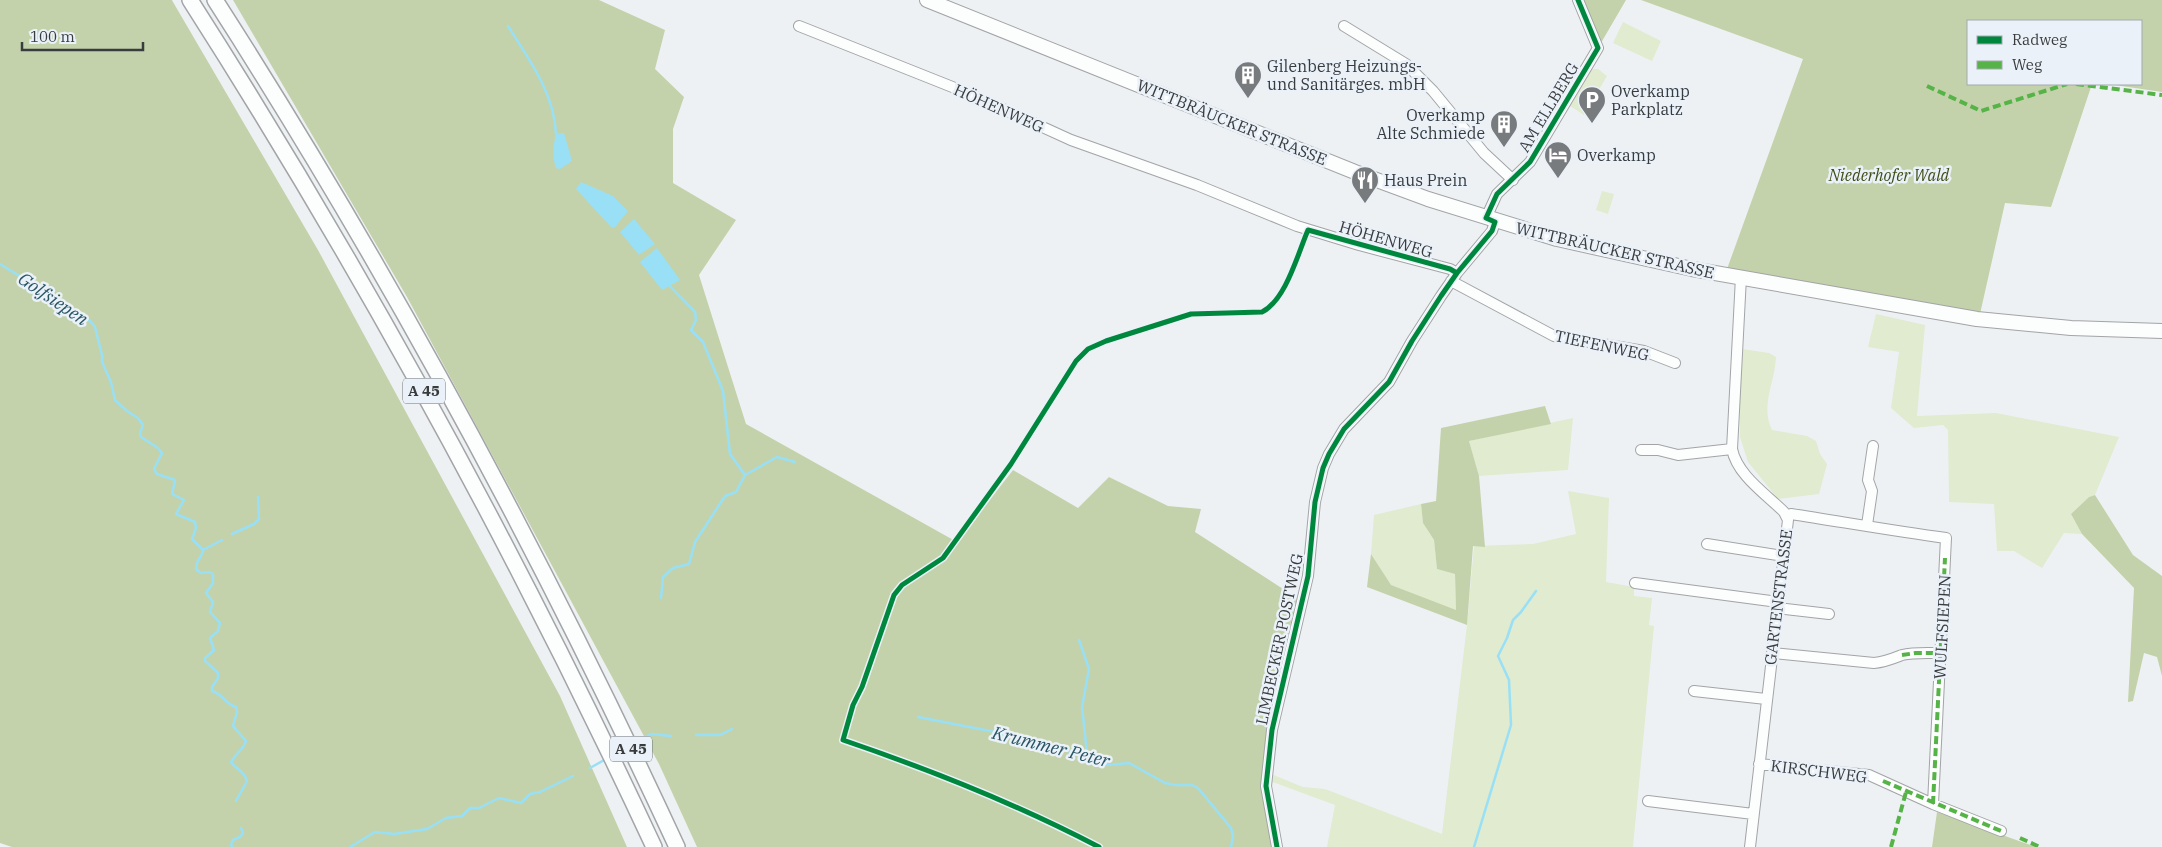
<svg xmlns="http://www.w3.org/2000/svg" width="2162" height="847" viewBox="0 0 2162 847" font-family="'IBM Plex Serif',serif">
<rect width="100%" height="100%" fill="#eef1f4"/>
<path fill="#e0ebd0" d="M 1623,22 L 1661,41 L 1652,61 L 1613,43 Z
M 1593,69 L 1598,69 L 1607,76 L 1584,115 L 1570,106 L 1561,121 L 1560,118 L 1589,70 Z
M 1602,191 L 1614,194 L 1608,214 L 1596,210 Z
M 1876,314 L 1925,325 L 1917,416 L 1996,413 L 2119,437 L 2095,495 L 2089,497 L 2071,514 L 2082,534 L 2064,533 L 2042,568 L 2014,551 L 1997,551 L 1994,504 L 1949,502 L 1948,430 L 1943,425 L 1914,428 L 1891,408 L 1899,352 L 1868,347 Z
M 1742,349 L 1769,353 L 1776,357 C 1775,383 1760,405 1772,430 L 1807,436 L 1816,441 L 1820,454 L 1827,464 L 1819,494 L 1778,499 L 1748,462 L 1740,437 L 1740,358 Z
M 1573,418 L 1568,470 L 1479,476 L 1469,441 Z
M 1568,491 L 1609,498 L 1606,582 L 1634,587 L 1634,596 L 1652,598 L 1649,625 L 1654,626 L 1633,847 L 1327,847 L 1335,805 L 1270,781 L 1271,774 L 1303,787 L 1325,789 L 1442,834 L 1467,625 L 1474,546 L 1533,544 L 1576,534 Z
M 1421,504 L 1423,523 L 1434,540 L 1437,569 L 1455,574 L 1456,611 L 1390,585 L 1371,554 L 1374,515 Z"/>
<path fill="#c3d2aa" d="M 0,0 L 172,0 L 173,2 L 318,250 L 560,696 L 627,847 L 12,847 L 0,843 Z
M 233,0 L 599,0 L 665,30 L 655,69 L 684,97 L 673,129 L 673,183 L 736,220 L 699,275 L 746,424 L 957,542 L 1013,470 L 1078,508 L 1109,477 L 1168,506 L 1201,509 L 1195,532 L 1297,598 C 1282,659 1261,723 1264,786 C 1265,806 1271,827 1274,847 L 697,847 L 659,764 L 407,297 Z
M 1578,0 L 1626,0 L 1598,48 Z
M 1641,0 L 2162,0 L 2162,92 L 2108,84 L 2141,84 L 2141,21 L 1968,21 L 1968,84 L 2092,84 L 2051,207 L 2005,203 L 1980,314 L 1727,269 L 1803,59 Z
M 1545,406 L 1551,424 L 1469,441 L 1479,476 L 1485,547 L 1473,546 L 1467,625 L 1367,587 L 1371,554 L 1391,585 L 1456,610 L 1455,574 L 1437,569 L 1434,540 L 1423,523 L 1421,504 L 1436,501 L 1441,428 Z
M 2095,495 L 2133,555 L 2162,576 L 2162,676 L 2157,657 L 2144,653 L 2133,701 L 2128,702 L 2134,588 L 2082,534 L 2071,514 L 2089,497 Z
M 1937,812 L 2036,847 L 1932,847 Z"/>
<path fill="#99e0f6" d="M 564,133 L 572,161 L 560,169 L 556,168 C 552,156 553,146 556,134 Z
M 581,182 L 613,196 L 628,211 L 615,227 L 611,227 L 576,189 Z
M 634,219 L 655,244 L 639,255 L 620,232 Z
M 657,248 L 680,280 L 662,290 L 640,262 Z"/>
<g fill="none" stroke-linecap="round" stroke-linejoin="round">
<path stroke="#99e0f6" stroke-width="2.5" d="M 508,26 C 529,60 554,92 556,134
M 0,264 L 42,290 L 48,299 L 80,313 L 90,321 L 95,327 L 102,355 L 102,362 L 111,382 L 115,400 L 127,411 L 138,418 L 143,425 L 140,433 L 141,437 L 158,448 L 162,453 L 154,469 L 157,474 L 175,480 L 172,494 L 184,500 L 176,514 L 195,522 L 196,528 L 192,539 L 203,550 C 203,556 196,559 196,569 L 201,573 L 209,572 L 213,574 L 213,583 L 206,593 L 213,602 L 210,612 L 220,623 L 218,631 L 210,638 L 214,650 L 205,658 L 205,661 L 218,673 L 218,678 L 212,687 L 212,691 C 223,694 225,704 236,707 L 237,712 L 233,726 L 246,741 C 244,749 235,754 231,762 C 236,770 244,770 247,781 L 236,801
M 745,475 L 777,457 L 795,462
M 232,534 L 254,524 L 259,519 L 258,497
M 203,550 L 222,540
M 661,598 L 663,577 L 673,568 L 689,564 L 695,542 L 725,496 L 736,492 L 745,475 L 730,454 L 723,391 L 703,342 L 691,330 L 696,320 L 695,312 L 667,283
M 1079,640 L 1089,669 L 1082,707 L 1087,753
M 918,717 L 1046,742 L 1055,749 L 1087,754 L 1108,765 L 1129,763 L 1165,783 L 1175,785 L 1192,785 L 1198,788 L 1231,828 L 1233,836 L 1231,847
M 696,735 L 720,735 L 732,729
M 634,742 L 652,734 L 671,736
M 615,754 L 625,748
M 590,768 L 606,759
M 232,847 L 231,845 L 233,840 L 240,837 L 243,833 L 241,828
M 350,847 L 375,832 L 394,834 L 427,829 L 446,818 L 462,816 L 470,808 L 479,808 L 499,798 L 521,803 L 530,794 L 540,792 L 573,776
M 1474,847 L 1511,725 L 1509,680 L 1498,656 L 1507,638 L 1513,620 L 1521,612 L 1536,591"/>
<g stroke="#a2a4a6" stroke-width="12">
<path id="minor" d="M 799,26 L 970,94 L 1071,140 L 1197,185 L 1297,226 L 1359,245 L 1450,269 L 1457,273
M 1344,26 L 1406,64 L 1433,91 L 1484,153 L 1513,180
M 1486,218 L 1497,194 L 1530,162 L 1598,48 L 1578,0
M 1741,277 L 1732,449 C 1737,475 1766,494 1784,512 L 1788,520 L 1750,847
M 1451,281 L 1554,336 L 1644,351 L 1675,363
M 1641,450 L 1658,450 L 1678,455 L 1732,449
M 1787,515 L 1791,514 C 1843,522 1894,531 1946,538 L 1933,804
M 1867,525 L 1872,491 L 1868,480 L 1873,446
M 1707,544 L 1783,556
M 1635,583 L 1778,602
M 1777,608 L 1829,614
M 1772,653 L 1874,663 C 1885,662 1892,659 1902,655 C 1914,652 1927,653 1940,653
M 1694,691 L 1766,699
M 1759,764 L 1869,775 L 1933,804 L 2001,831
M 1648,801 L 1753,814
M 1277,847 L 1266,786 L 1272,730 L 1308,576 L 1315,502 L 1323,468 L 1329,454 L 1344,429 L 1389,382 L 1412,341 L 1441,296 L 1457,273 L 1492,231 L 1495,222"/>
</g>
<g stroke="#a2a4a6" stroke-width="16">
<path id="major" d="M 927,0 L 1355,172 L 1428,199 L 1557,239 L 1692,269 L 1977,319 L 2071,328 L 2162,331"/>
</g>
<g stroke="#a2a4a6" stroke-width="18">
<path id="highway" d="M 190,0 C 364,272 518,555 654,847
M 215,0 C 389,271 542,555 677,847"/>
</g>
<use href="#minor" stroke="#fcfdfd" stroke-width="10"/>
<use href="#major" stroke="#fcfdfd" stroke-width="14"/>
<use href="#highway" stroke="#fcfdfd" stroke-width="15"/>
<path stroke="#56b347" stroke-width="4" stroke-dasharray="8 4" stroke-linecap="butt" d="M 2076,84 L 2162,95
M 1927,86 L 1981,111 L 2067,84
M 1902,655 L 1916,653 L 1940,653
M 1883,781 L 2001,831
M 1933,804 L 1945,558
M 2020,838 L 2040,847
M 1891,847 L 1906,792"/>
<g stroke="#eaf1f8" stroke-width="8">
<path id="cycleway" d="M 1099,847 C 1017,804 931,770 843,740 L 853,705 L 862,687 L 894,595 L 902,585 L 943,558 L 1011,464 L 1076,361 L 1088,349 L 1106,341 L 1191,314 L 1262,312 C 1286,300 1298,253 1308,230 L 1450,269 L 1457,273
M 1277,847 L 1266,786 L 1272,730 L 1308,576 L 1315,502 L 1323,468 L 1329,454 L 1344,429 L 1389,382 L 1412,341 L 1441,296 L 1457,273 L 1492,231 L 1495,222 L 1486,218 L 1497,194 L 1530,162 L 1598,48 L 1578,0"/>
</g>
<use href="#cycleway" stroke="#00873e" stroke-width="5"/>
</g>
<defs>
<g id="building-pin" transform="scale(1.4375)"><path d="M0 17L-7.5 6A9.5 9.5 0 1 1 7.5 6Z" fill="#787b7e" stroke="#eaf1f8"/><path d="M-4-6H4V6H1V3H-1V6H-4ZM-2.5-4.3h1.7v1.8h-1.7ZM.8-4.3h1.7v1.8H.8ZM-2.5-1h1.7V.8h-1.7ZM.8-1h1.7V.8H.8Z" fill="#fff"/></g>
<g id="parking-pin" transform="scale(1.4375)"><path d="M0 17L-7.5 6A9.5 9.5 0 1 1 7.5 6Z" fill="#787b7e" stroke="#eaf1f8"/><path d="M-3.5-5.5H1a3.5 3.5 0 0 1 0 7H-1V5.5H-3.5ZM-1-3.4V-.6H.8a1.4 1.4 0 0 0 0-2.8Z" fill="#fff"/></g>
<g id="hotel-pin" transform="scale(1.4375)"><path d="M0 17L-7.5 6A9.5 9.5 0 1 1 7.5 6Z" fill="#787b7e" stroke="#eaf1f8"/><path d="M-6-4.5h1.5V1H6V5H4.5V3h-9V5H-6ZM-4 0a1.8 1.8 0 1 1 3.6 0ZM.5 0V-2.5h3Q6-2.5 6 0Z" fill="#fff"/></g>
<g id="restaurant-pin" transform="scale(1.4375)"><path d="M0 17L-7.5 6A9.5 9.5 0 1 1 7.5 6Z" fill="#787b7e" stroke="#eaf1f8"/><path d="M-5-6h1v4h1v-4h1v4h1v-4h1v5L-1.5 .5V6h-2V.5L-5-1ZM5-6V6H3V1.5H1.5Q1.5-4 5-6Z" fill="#fff"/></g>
</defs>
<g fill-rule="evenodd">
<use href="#building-pin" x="1248" y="75"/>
<use href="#parking-pin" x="1592" y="100"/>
<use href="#building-pin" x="1504" y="124"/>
<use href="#hotel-pin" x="1558" y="155"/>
<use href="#restaurant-pin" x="1365" y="180"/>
</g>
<g text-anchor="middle" stroke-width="5" stroke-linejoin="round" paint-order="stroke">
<g fill="#eaf1f8" stroke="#6e7276" stroke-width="1">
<rect x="403" y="378.5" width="42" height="25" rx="4"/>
<rect x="610" y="736.5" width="42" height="25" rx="4"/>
</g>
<g font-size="15" font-weight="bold" fill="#393c3e">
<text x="424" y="396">A 45</text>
<text x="631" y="754">A 45</text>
</g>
<g font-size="16" fill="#393c3e" stroke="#eaf1f8" text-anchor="start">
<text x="1267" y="72">Gilenberg Heizungs-<tspan x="1267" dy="18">und Sanitärges. mbH</tspan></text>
<text x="1611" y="97">Overkamp<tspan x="1611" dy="18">Parkplatz</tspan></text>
<text x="1485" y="121" text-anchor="end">Overkamp<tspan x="1485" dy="18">Alte Schmiede</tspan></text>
<text x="1577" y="161">Overkamp</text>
<text x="1384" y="186">Haus Prein</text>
</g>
<g font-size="16" fill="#393c3e" stroke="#eaf1f8">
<text transform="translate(1548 107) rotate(-59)" y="6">AM ELLBERG</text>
<text transform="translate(999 108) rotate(24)" y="6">HÖHENWEG</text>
<text transform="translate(1232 122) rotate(22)" y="6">WITTBRÄUCKER STRASSE</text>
<text transform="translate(1386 239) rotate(16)" y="6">HÖHENWEG</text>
<text transform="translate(1615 250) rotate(13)" y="6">WITTBRÄUCKER STRASSE</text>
<text transform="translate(1602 345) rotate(12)" y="6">TIEFENWEG</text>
<text transform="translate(1778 597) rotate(-83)" y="6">GARTENSTRASSE</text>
<text transform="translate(1942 627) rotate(-87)" y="6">WULFSIEPEN</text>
<text transform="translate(1279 639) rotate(-78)" y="6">LIMBECKER POSTWEG</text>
<text transform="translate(1819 771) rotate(7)" y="6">KIRSCHWEG</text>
</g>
<g font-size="16" font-style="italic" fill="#3f4d17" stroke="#eaf1f8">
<text x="1889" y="181">Niederhofer Wald</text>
</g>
<g font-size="18" font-style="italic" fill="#295563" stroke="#eaf1f8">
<text transform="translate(53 299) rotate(34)" y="6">Golfsiepen</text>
<text transform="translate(1051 747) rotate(14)" y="6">Krummer Peter</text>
</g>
</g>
<rect x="1967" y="20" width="175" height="65" fill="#eaf1f8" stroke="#a3a9ae"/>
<rect x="1977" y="36" width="25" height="8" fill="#00873e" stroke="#a3a9ae"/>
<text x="2012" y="45" font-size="15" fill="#393c3e">Radweg</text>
<rect x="1977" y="61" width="25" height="8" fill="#56b347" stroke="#a3a9ae"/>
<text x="2012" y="70" font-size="15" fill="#393c3e">Weg</text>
<path d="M22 42v8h121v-8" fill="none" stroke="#393c3e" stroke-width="2.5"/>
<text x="30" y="42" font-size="15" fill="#393c3e" stroke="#eaf1f8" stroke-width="4" paint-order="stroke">100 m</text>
</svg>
